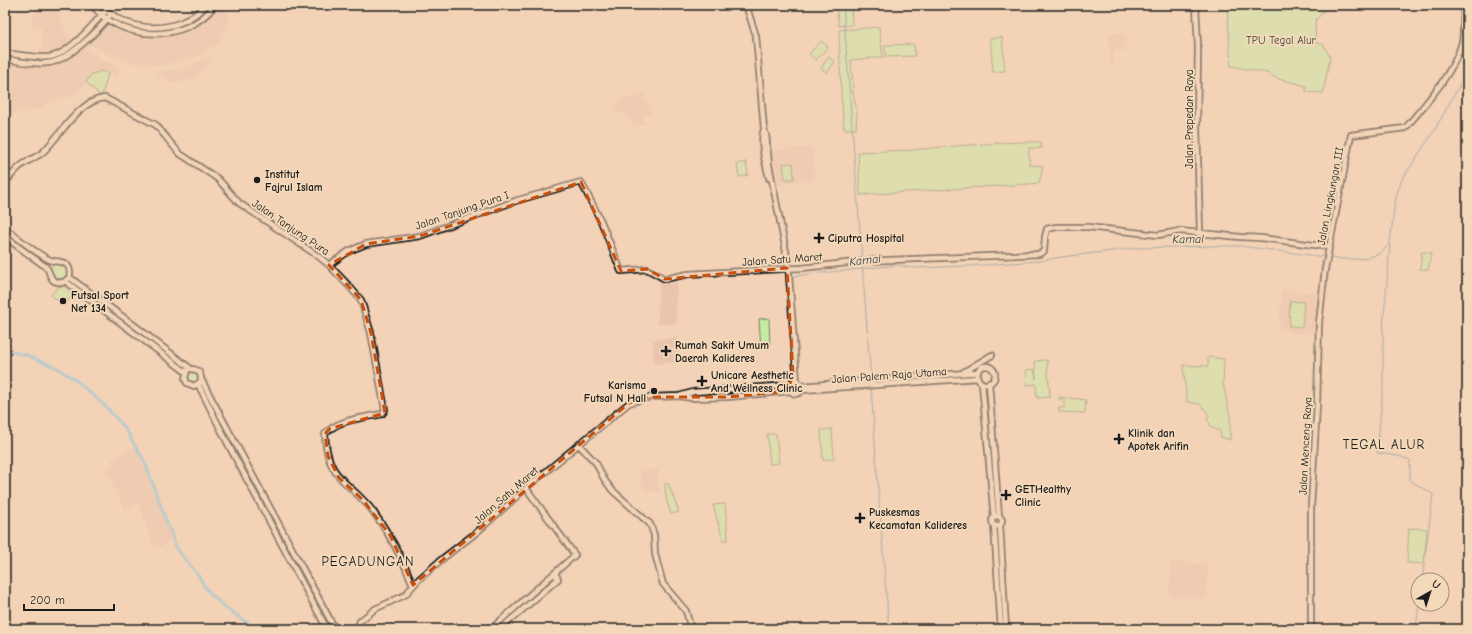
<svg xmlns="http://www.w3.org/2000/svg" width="1472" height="634" viewBox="0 0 1472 634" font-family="'Comic Neue',sans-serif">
<rect width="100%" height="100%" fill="#f3d2b7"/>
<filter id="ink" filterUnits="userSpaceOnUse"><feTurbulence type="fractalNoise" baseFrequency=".025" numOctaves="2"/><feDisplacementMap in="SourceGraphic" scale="8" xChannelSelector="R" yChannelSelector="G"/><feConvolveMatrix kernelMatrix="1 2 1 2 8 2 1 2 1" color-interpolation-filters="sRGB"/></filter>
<g filter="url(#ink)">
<path fill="#eac4ad" d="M 39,5 L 60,5 L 59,14 L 63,26 L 72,39 L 72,41 L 63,48 L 51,54 L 41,55 L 42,29 L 30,24 Z
M 218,5 L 225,5 L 229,11 L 229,24 L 223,35 L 216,45 L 201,54 L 185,60 L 160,65 L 137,64 L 110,55 L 88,43 L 89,40 L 108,22 L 133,33 L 150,36 L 168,36 L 184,31 L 196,24 Z
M 1110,33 L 1125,34 L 1124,51 L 1114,49 L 1114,64 L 1109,64 Z
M 81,47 L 84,47 L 103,60 L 120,68 L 117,77 L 102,71 L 92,74 L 76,95 L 44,103 L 43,110 L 33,109 L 5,116 L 5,63 L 45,66 L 57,64 L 68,58 Z
M 210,57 L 211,60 L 196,78 L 173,83 L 155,73 L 177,70 L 196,63 Z
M 643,93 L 651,113 L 642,116 L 645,124 L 637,126 L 631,124 L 630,120 L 626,119 L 623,113 L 618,113 L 615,103 Z
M 812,147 L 815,180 L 774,184 L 771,151 Z
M 659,282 L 677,283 L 676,324 L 658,324 Z
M 1282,290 L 1319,293 L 1316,334 L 1287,332 L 1287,329 L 1281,329 L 1281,325 L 1279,325 Z
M 677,338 L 680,362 L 654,364 L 653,340 Z
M 135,446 L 158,501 L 172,541 L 155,549 L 138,503 L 124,508 L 106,471 L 114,466 L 111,460 Z
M 640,469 L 644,469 L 645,470 L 658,469 L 660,491 L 645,492 L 641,483 Z
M 1171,562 L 1208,564 L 1206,599 L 1169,596 Z"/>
<path fill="#c5eaa3" stroke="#708360" d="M 836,5 L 851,5 L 852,25 L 839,26 Z
M 1227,5 L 1326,5 L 1322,13 L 1315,21 L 1316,43 L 1323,44 L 1330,57 L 1323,93 L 1306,92 L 1306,86 L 1276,78 L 1267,73 L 1231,66 Z
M 879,27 L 883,57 L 851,60 L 853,94 L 857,110 L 856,129 L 844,129 L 841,94 L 839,30 Z
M 1002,37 L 1005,71 L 993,72 L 990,39 Z
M 821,41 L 828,47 L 816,60 L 809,54 Z
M 914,44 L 915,56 L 886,57 L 884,45 Z
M 829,57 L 835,62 L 827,73 L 821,68 Z
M 102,71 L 108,74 L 102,95 L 100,95 L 86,82 L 92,74 Z
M 1018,142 L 1041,142 L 1042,148 L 1029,148 L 1029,165 L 1043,166 L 1039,183 L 1029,184 L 860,195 L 858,152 L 913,150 L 955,146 Z
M 746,162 L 748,175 L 739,177 L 737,164 Z
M 793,163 L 794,179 L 785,179 L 783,164 Z
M 5,228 L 50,261 L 46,267 L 5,237 Z
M 1422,252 L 1431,253 L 1428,270 L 1420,269 Z
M 63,262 L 70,271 L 65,282 L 54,281 L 49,271 C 52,264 55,263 63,262 Z
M 72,279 L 133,327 L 132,328 L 130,328 L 68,283 Z
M 59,286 L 64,286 L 73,294 L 64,306 L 51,295 Z
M 1290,301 L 1304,302 L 1302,327 L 1289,326 Z
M 769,318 L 770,348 L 761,348 L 759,319 Z
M 138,328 L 191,369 L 197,370 L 335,629 L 327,629 L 198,385 L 187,383 L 186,372 L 134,333 Z
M 1208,357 L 1224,359 L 1223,383 L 1230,417 L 1230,440 L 1221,437 L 1220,431 L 1212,428 L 1207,419 L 1209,415 L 1200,404 L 1187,402 L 1183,365 L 1208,366 Z
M 1047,360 L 1050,397 L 1037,398 L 1036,384 L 1027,385 L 1026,370 L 1034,369 L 1036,379 L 1035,361 Z
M 1059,397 L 1086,400 L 1085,413 L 1059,412 L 1059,408 L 1065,407 L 1065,400 L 1059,399 Z
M 832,429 L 834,459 L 823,460 L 821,430 Z
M 767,434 L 776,434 L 779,463 L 770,464 Z
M 668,483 L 679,512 L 671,514 L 666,498 L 665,484 Z
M 725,504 L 728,540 L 723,540 L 713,505 Z
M 1409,528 L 1427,529 L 1424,564 L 1407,563 Z"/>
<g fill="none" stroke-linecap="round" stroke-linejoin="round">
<path stroke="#578192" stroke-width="1" d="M 843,5 L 862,260
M 1390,245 L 1383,328 L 1383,388 L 1377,453 L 1398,456 L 1410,460 L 1410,481 L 1433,494 L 1422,580
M 1330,258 C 1350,260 1378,262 1390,243 L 1395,201 L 1401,181 L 1434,131 L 1467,72
M 862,263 L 871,379
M 792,276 L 898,265 L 912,268 L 969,266 L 1039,261 L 1061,257 L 1136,248 L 1211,246 L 1240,246 L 1325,257
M 871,387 L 881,527 L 889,629
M 1416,629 L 1419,604"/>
<path stroke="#7fc4e0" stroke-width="3" d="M 5,350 L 26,355 L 57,368 L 77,381 L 106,407 L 125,428 L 145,463 L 176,547 C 182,556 188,563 195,571 C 199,576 202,582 205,587 C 219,605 239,618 258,629"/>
<g stroke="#1c1c1c" stroke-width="8">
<path id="tertiary" d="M 92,5 C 122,42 186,44 215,5
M 101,5 C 129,35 179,35 206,5
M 746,5 L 756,36 L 764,129 L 766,135 L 769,165 L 788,262 L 797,382
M 1196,5 L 1198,47 L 1197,127 L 1200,233
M 5,53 C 19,55 35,58 49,57 C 68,55 94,24 106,10
M 5,59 C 19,61 34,65 48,63 C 68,61 99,30 111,14
M 764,129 C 759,142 766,165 769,178
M 5,183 C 10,177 16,169 22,165 C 29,160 37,157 43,152 C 61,135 79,100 105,98 L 156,125 L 179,153 L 218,179 L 239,203 L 318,256 L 329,265 L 349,286 L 361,300 L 371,333 L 385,410 L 382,414 C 364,418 338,419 325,434 C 327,480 347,479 372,510 C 390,534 402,557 413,585
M 5,228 C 19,239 33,251 48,259 C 55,263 64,260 68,266 C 71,270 70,274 69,278 L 62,283 L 54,281 C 49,277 50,271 46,267 L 5,237
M 329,265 L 349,251 L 366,244 L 420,236 L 515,201 L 581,182 L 601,221 L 621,271 L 647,269 L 665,279 L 688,274 L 802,268 L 865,261 L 1039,254 L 1044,251 L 1045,237 L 1047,229 L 1056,227 L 1088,227 L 1158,235 L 1180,231 L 1240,237 L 1261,238 L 1329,247
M 69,277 L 138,328 L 191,369 C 198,369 201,373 201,379 L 335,629
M 65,281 L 186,372
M977 375a9 9 0 1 1 18 0a9 9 0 1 1-18 0Z
M 187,371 L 185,378 L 187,383 L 194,386 L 200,382
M 962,373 L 992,355
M790 388a6 6 0 1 1 12 0a6 6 0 1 1-12 0Z
M 793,382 L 793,374
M 982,383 L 994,518
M 989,383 L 999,517
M 198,384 L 229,446 L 327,629
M 802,386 L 978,372
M 802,390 L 978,378
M 679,396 L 692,398 L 728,397 L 790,391
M 579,445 L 596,463 L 604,479 L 612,490 L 650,524 L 654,535 L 655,554 L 663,584 L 686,611 L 691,629
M992 521a5 5 0 1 1 10 0a5 5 0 1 1-10 0Z
M 994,525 L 1001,629
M 1000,525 L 1006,629
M 357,629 L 360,621 L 375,609 L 405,595 L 418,580 L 442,559 L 477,532 L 526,488 L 629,403 L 651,397 L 679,396 L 693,392 L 790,385
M 491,629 L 575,555 L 526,488
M 500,629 L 558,579 L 555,573
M 1311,629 L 1311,507 L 1317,405 L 1319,323 L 1325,269 L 1351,135 L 1405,128 L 1408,125 C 1427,102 1455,71 1462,42 C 1464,30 1463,17 1464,5"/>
</g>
<use href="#tertiary" stroke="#f3d8ba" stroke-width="4.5"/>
</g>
</g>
<path d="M0 0H1472V634H0ZM 581,182 L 621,271 L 647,269 L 665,279 L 787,268 L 793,375 L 789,386 L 790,391 L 728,397 L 651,397 L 629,403 L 413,585 L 390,535 L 363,500 L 339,478 L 328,456 L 325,434 L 329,429 L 385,413 L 371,333 L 361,300 L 329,265 L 366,244 L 420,236 Z" fill="#f3d2b7" fill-opacity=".55" fill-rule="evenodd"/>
<path fill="none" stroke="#c9500e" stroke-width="3" stroke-dasharray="8 5" stroke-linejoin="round" d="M 581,182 L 621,271 L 647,269 L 665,279 L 787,268 L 793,375 L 789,386 L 790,391 L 728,397 L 651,397 L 629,403 L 413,585 L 390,535 L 363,500 L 339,478 L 328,456 L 325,434 L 329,429 L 385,413 L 371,333 L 361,300 L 329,265 L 366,244 L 420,236 Z"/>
<g fill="#1c1c1c" stroke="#f3d8ba" stroke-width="1.5">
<circle cx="257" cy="180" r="4"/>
<path d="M817 232h4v4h4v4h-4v4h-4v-4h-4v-4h4z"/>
<circle cx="63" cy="301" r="4"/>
<path d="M664 345h4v4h4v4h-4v4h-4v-4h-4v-4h4z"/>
<path d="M700 375h4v4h4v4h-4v4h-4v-4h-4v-4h4z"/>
<circle cx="654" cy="391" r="4"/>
<path d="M1117 433h4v4h4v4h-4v4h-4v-4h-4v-4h4z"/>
<path d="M1004 489h4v4h4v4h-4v4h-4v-4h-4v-4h4z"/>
<path d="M858 512h4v4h4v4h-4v4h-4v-4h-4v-4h4z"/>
</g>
<g text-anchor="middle" stroke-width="4" stroke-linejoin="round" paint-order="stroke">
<g font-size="11" fill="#3e4537" stroke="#f3d8ba">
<text x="1281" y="44">TPU Tegal Alur</text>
</g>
<g font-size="11" fill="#1c1c1c" stroke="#f3d8ba">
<text transform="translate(1189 119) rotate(-90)" y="4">Jalan Prepedan Raya</text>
<text transform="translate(1330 196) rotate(-79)" y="4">Jalan Lingkungan III</text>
<text transform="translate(462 210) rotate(-19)" y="4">Jalan Tanjung Pura I</text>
<text transform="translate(291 227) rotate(34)" y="4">Jalan Tanjung Pura</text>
<text transform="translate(782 259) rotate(-4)" y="4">Jalan Satu Maret</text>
<text transform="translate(889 375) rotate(-4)" y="4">Jalan Palem Raja Utama</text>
<text transform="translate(1305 446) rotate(-87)" y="4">Jalan Menceng Raya</text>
<text transform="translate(506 495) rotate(-41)" y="4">Jalan Satu Maret</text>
</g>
<g font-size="11" font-weight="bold" fill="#1c1c1c" stroke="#f3d8ba" text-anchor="start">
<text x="265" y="178">Institut<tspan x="265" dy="13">Fajrul Islam</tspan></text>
<text x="828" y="242">Ciputra Hospital</text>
<text x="71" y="299">Futsal Sport<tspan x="71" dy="13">Net 134</tspan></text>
<text x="675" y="349">Rumah Sakit Umum<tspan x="675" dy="13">Daerah Kalideres</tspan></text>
<text x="711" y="379">Unicare Aesthetic<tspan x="711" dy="13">And Wellness Clinic</tspan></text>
<text x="646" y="389" text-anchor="end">Karisma<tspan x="646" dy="13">Futsal N Hall</tspan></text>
<text x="1128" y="437">Klinik dan<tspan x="1128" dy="13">Apotek Arifin</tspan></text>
<text x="1015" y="493">GETHealthy<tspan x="1015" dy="13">Clinic</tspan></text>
<text x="869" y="516">Puskesmas<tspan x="869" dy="13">Kecamatan Kalideres</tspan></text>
</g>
<g font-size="12" font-style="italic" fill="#35464d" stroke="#f3d8ba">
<text transform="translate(1188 239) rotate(-1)" y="4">Kamal</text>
<text transform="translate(865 260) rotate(-6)" y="4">Kamal</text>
</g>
<g font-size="13" letter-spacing="1" fill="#1c1c1c" stroke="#f3d8ba">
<text x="1384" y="449">TEGAL ALUR</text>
<text x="368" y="566">PEGADUNGAN</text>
</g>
</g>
<rect width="1472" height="634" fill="none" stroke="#f3d8ba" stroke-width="20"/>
<rect x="10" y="10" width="1452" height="614" fill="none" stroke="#1c1c1c" stroke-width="1.5" filter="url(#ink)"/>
<g transform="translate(1430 592) rotate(39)"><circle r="19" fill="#f3d8ba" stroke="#9d8d7b"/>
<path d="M0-3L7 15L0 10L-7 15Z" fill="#1c1c1c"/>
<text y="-6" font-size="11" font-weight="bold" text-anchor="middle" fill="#1c1c1c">U</text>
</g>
<path d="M24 604v6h90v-6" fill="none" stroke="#1c1c1c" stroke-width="2"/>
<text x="30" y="604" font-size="12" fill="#1c1c1c" stroke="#f3d8ba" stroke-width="3" paint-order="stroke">200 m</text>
</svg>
